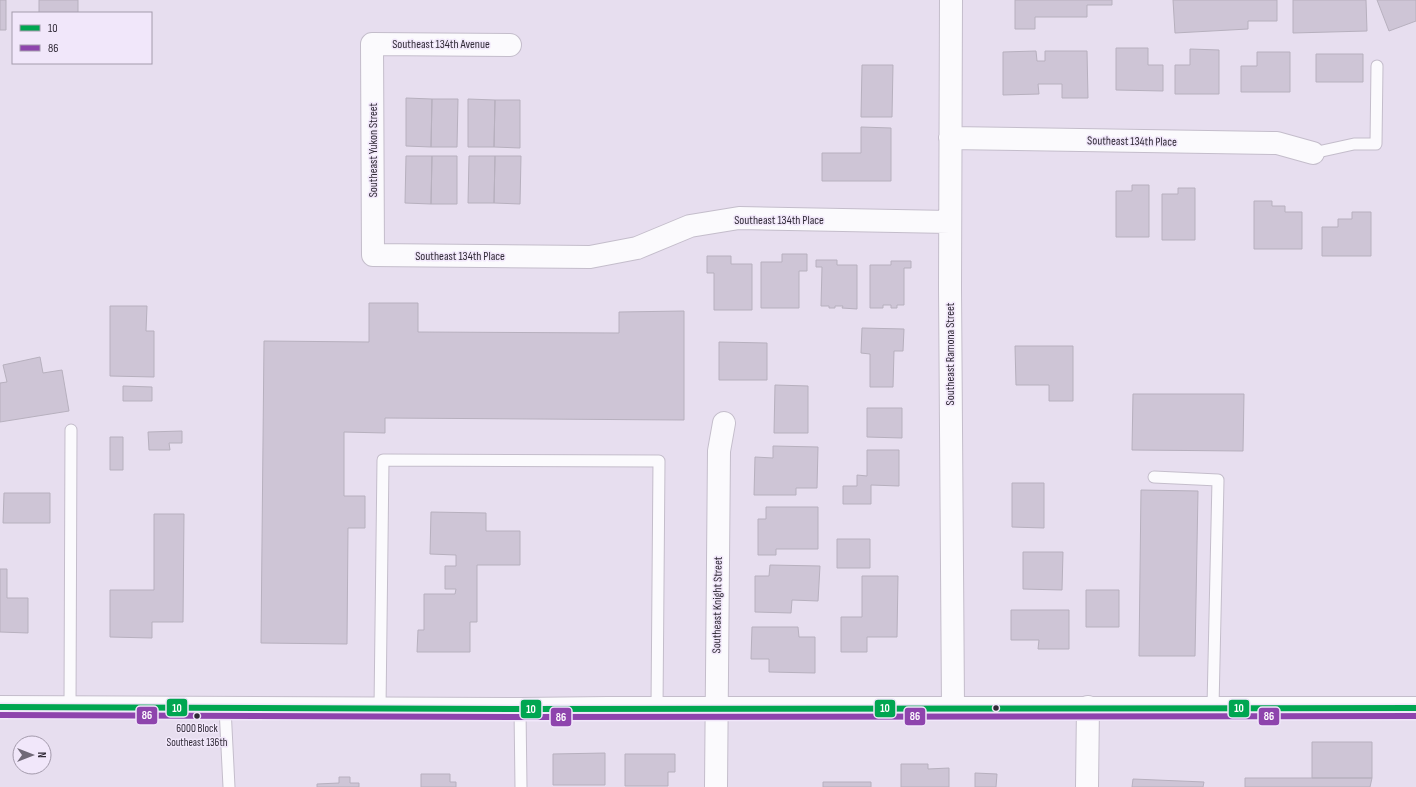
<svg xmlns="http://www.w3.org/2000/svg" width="1416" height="787" viewBox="0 0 1416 787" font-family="'Sofia Sans Condensed',sans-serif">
<rect width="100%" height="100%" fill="#e7deef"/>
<path fill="#cec5d6" stroke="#b7b0be" d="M 0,0 L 6,0 L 6,30 L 0,30 Z
M 39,0 L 78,0 L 78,13 L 39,13 Z
M 1015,0 L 1112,0 L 1112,5 L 1087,5 L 1087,17 L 1035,17 L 1035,29 L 1015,29 Z
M 1173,0 L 1277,0 L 1277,21 L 1248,21 L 1248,29 L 1175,33 Z
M 1293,0 L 1366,0 L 1367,31 L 1293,33 Z
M 1377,0 L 1416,0 L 1416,21 L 1389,31 Z
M 1116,48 L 1148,48 L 1148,65 L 1163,65 L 1163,91 L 1116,90 Z
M 1190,49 L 1219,50 L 1219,94 L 1175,94 L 1175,65 L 1190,65 Z
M 1036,51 L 1037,61 L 1045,61 L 1045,51 L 1087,51 L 1088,98 L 1062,98 L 1062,84 L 1038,84 L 1039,94 L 1003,95 L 1003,52 Z
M 1257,52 L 1290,52 L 1290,92 L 1241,92 L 1241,66 L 1257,66 Z
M 1316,54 L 1363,54 L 1363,82 L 1316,82 Z
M 862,65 L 893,65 L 892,117 L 861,117 Z
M 406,98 L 432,99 L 431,147 L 406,146 Z
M 432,99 L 458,99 L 457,147 L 431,147 Z
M 468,99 L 495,100 L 494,147 L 468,147 Z
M 495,100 L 520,100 L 520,148 L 494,147 Z
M 861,127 L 891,128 L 891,181 L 822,181 L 822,153 L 861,153 Z
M 406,156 L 432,156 L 431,204 L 405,203 Z
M 432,156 L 457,156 L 457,204 L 431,204 Z
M 469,156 L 495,156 L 494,203 L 468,203 Z
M 495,156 L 521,156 L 520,204 L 494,203 Z
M 1132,185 L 1149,185 L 1149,237 L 1116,237 L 1116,191 L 1132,191 Z
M 1178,188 L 1195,188 L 1195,240 L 1162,240 L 1162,194 L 1178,194 Z
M 1254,201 L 1272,201 L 1272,206 L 1285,206 L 1285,212 L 1302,212 L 1302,249 L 1254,249 Z
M 1352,212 L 1371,212 L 1371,256 L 1322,256 L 1322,227 L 1338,227 L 1338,219 L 1352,219 Z
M 782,254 L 807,254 L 807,271 L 799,271 L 799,308 L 761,308 L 761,262 L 782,262 Z
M 707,256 L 731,256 L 731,264 L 752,264 L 752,310 L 714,310 L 714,273 L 707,273 Z
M 816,260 L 837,260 L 837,265 L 857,265 L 857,309 L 842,308 L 843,306 L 835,306 L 835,308 L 829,308 L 829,306 L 821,306 L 822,267 L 816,267 Z
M 891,261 L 911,261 L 911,268 L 904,268 L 904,305 L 897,305 L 897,308 L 891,308 L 891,305 L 883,305 L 883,308 L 870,308 L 870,265 L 891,265 Z
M 369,303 L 418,303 L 418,332 L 619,333 L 619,312 L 684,311 L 684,420 L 385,418 L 385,433 L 344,432 L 344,496 L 365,496 L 365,528 L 348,528 L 347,644 L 261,643 L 264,341 L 369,342 Z
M 110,306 L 147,306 L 146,331 L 154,331 L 154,377 L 110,376 Z
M 862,328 L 904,329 L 903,351 L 894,351 L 893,387 L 870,387 L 870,354 L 861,353 Z
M 719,342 L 767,343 L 767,380 L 719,380 Z
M 1015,346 L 1073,346 L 1073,401 L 1049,401 L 1049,385 L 1016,385 Z
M 40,357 L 43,373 L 62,370 L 69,411 L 0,422 L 0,383 L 7,382 L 3,365 Z
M 775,385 L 808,386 L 808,433 L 774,433 Z
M 123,386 L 152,387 L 152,401 L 123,401 Z
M 1133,394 L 1244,394 L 1243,451 L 1132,450 Z
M 867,408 L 902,408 L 902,438 L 867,437 Z
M 182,431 L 182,443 L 169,443 L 170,450 L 149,450 L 148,432 Z
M 110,437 L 123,437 L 123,470 L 110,470 Z
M 773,446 L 818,447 L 817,488 L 796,488 L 796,495 L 754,495 L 755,457 L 773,458 Z
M 867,450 L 899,450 L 899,486 L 871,485 L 871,504 L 843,504 L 843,486 L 857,486 L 857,475 L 867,476 Z
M 1012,483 L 1044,483 L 1044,528 L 1012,527 Z
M 1141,490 L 1198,491 L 1195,656 L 1139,656 Z
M 4,493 L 50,493 L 50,523 L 3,523 Z
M 766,507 L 818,507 L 818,549 L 776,549 L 776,555 L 758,555 L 758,519 L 766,519 Z
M 431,512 L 486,513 L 486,531 L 520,531 L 520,565 L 477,565 L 477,622 L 470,622 L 470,652 L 417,652 L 418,630 L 424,630 L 424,594 L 455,594 L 456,589 L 445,589 L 445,566 L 456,566 L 456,555 L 430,554 Z
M 154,514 L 184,514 L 183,622 L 152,622 L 152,638 L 110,637 L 110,590 L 154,590 Z
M 837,539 L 870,539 L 870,568 L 837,568 Z
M 1023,552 L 1063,552 L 1062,590 L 1023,589 Z
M 770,565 L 820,566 L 818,601 L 792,600 L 791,613 L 755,612 L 755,576 L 769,576 Z
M 0,569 L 7,569 L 7,598 L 28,598 L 28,633 L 0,632 Z
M 862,576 L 898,576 L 897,637 L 867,637 L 867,652 L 841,652 L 841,617 L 862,617 Z
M 1086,590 L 1119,590 L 1119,627 L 1086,627 Z
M 1011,610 L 1069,610 L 1069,649 L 1038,649 L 1039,640 L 1011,640 Z
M 752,627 L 798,627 L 799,637 L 815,637 L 815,673 L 769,672 L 769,659 L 751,659 Z
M 1312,742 L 1372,742 L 1372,778 L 1312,778 Z
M 605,753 L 605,785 L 553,785 L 553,754 Z
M 625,754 L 675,754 L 675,772 L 668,772 L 668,786 L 625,786 Z
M 901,764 L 928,764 L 928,769 L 949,768 L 949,787 L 901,787 Z
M 975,773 L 997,774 L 996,787 L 975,787 Z
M 421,774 L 450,774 L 450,782 L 456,782 L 456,787 L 421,787 Z
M 339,777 L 350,777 L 350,783 L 359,783 L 359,787 L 317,787 L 317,784 L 339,783 Z
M 1245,778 L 1372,778 L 1370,787 L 1245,787 Z
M 1133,779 L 1204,782 L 1203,787 L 1132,787 Z
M 823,782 L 871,782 L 871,787 L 823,787 Z"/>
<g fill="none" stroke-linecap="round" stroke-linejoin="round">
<g stroke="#c4bdcb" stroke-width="13">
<path id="lane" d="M 1313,153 L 1354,144 L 1376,144 L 1377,66
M 1154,477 L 1218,480 L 1213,707
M 70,707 L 71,430
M 225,708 L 229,787
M 380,708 L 383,460 L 659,461 L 657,708
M 520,709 L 521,787"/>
</g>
<g stroke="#c4bdcb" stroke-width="24">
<path id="street" d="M 951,0 L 950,288 L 953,707
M 510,45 L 372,44 L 373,255 L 590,257 L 637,248 L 690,226 L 739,218 L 950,222
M 950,138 L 1277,143 L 1313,153
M 716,787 L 719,451 L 724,423
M 1087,787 L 1088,707"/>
</g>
<g stroke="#c4bdcb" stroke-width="24">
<path id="secondary" d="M 0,707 L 520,709 L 608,708 L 1416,708"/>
</g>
<use href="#lane" stroke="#fbfafd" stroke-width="11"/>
<use href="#street" stroke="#fbfafd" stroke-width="22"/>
<use href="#secondary" stroke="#fbfafd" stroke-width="22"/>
<g stroke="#f1e7fa" stroke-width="9">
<path id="bus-1" d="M 0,707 L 520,709 L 1416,708"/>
</g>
<g stroke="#f1e7fa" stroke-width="9">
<path id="bus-2" d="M 0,715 L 520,717 L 1416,716"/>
</g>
<use href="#bus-1" stroke="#00a651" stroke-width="6"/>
<use href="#bus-2" stroke="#8e44ad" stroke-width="6"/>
</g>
<g fill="#302a36" stroke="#f1e7fa" stroke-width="1.5">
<circle cx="996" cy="708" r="3.5"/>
<circle cx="197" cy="716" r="3.5"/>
</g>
<g text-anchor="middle" stroke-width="3" stroke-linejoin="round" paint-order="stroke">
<g font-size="11" fill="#302a36" stroke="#f1e7fa">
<text x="197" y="732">6000 Block<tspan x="197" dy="14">Southeast 136th</tspan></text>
</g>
<g font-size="12" fill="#302a36" stroke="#f1e7fa">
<text x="441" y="48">Southeast 134th Avenue</text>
<text transform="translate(1132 141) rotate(1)" y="4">Southeast 134th Place</text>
<text transform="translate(373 150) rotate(-90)" y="4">Southeast Yukon Street</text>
<text x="779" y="224">Southeast 134th Place</text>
<text x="460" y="260">Southeast 134th Place</text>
<text transform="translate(950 354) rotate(-90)" y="4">Southeast Ramona Street</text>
<text transform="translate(717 605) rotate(-89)" y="4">Southeast Knight Street</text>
</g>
</g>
<g stroke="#f1e7fa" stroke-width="1.5">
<rect x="166" y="698" width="22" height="19" rx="4" fill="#00a651"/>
<rect x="1228" y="699" width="22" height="19" rx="4" fill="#00a651"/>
<rect x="874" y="699" width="22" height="19" rx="4" fill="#00a651"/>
<rect x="520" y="699" width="22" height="20" rx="4" fill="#00a651"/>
<rect x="136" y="706" width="22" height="19" rx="4" fill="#8e44ad"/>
<rect x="1258" y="707" width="22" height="19" rx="4" fill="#8e44ad"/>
<rect x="904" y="707" width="22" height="19" rx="4" fill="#8e44ad"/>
<rect x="550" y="707" width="22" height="20" rx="4" fill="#8e44ad"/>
</g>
<g font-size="11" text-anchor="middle" font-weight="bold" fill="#fff">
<text x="177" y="712">10</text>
<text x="1239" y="712">10</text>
<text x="885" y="712">10</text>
<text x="531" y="713">10</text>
<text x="147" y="719">86</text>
<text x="1269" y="720">86</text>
<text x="915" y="720">86</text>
<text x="561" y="721">86</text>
</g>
<rect x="12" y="12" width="140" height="52" fill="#f1e7fa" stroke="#a49bac"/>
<rect x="20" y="25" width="20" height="6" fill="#00a651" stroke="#a49bac"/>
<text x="48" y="32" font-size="12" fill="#302a36">10</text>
<rect x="20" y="45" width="20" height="6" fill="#8e44ad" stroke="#a49bac"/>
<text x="48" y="52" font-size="12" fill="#302a36">86</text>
<g transform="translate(32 755) rotate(90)"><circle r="19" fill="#f1e7fa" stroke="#a49bac"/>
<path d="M0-3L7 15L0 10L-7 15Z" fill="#706977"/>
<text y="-6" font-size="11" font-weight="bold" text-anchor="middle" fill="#302a36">N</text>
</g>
</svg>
